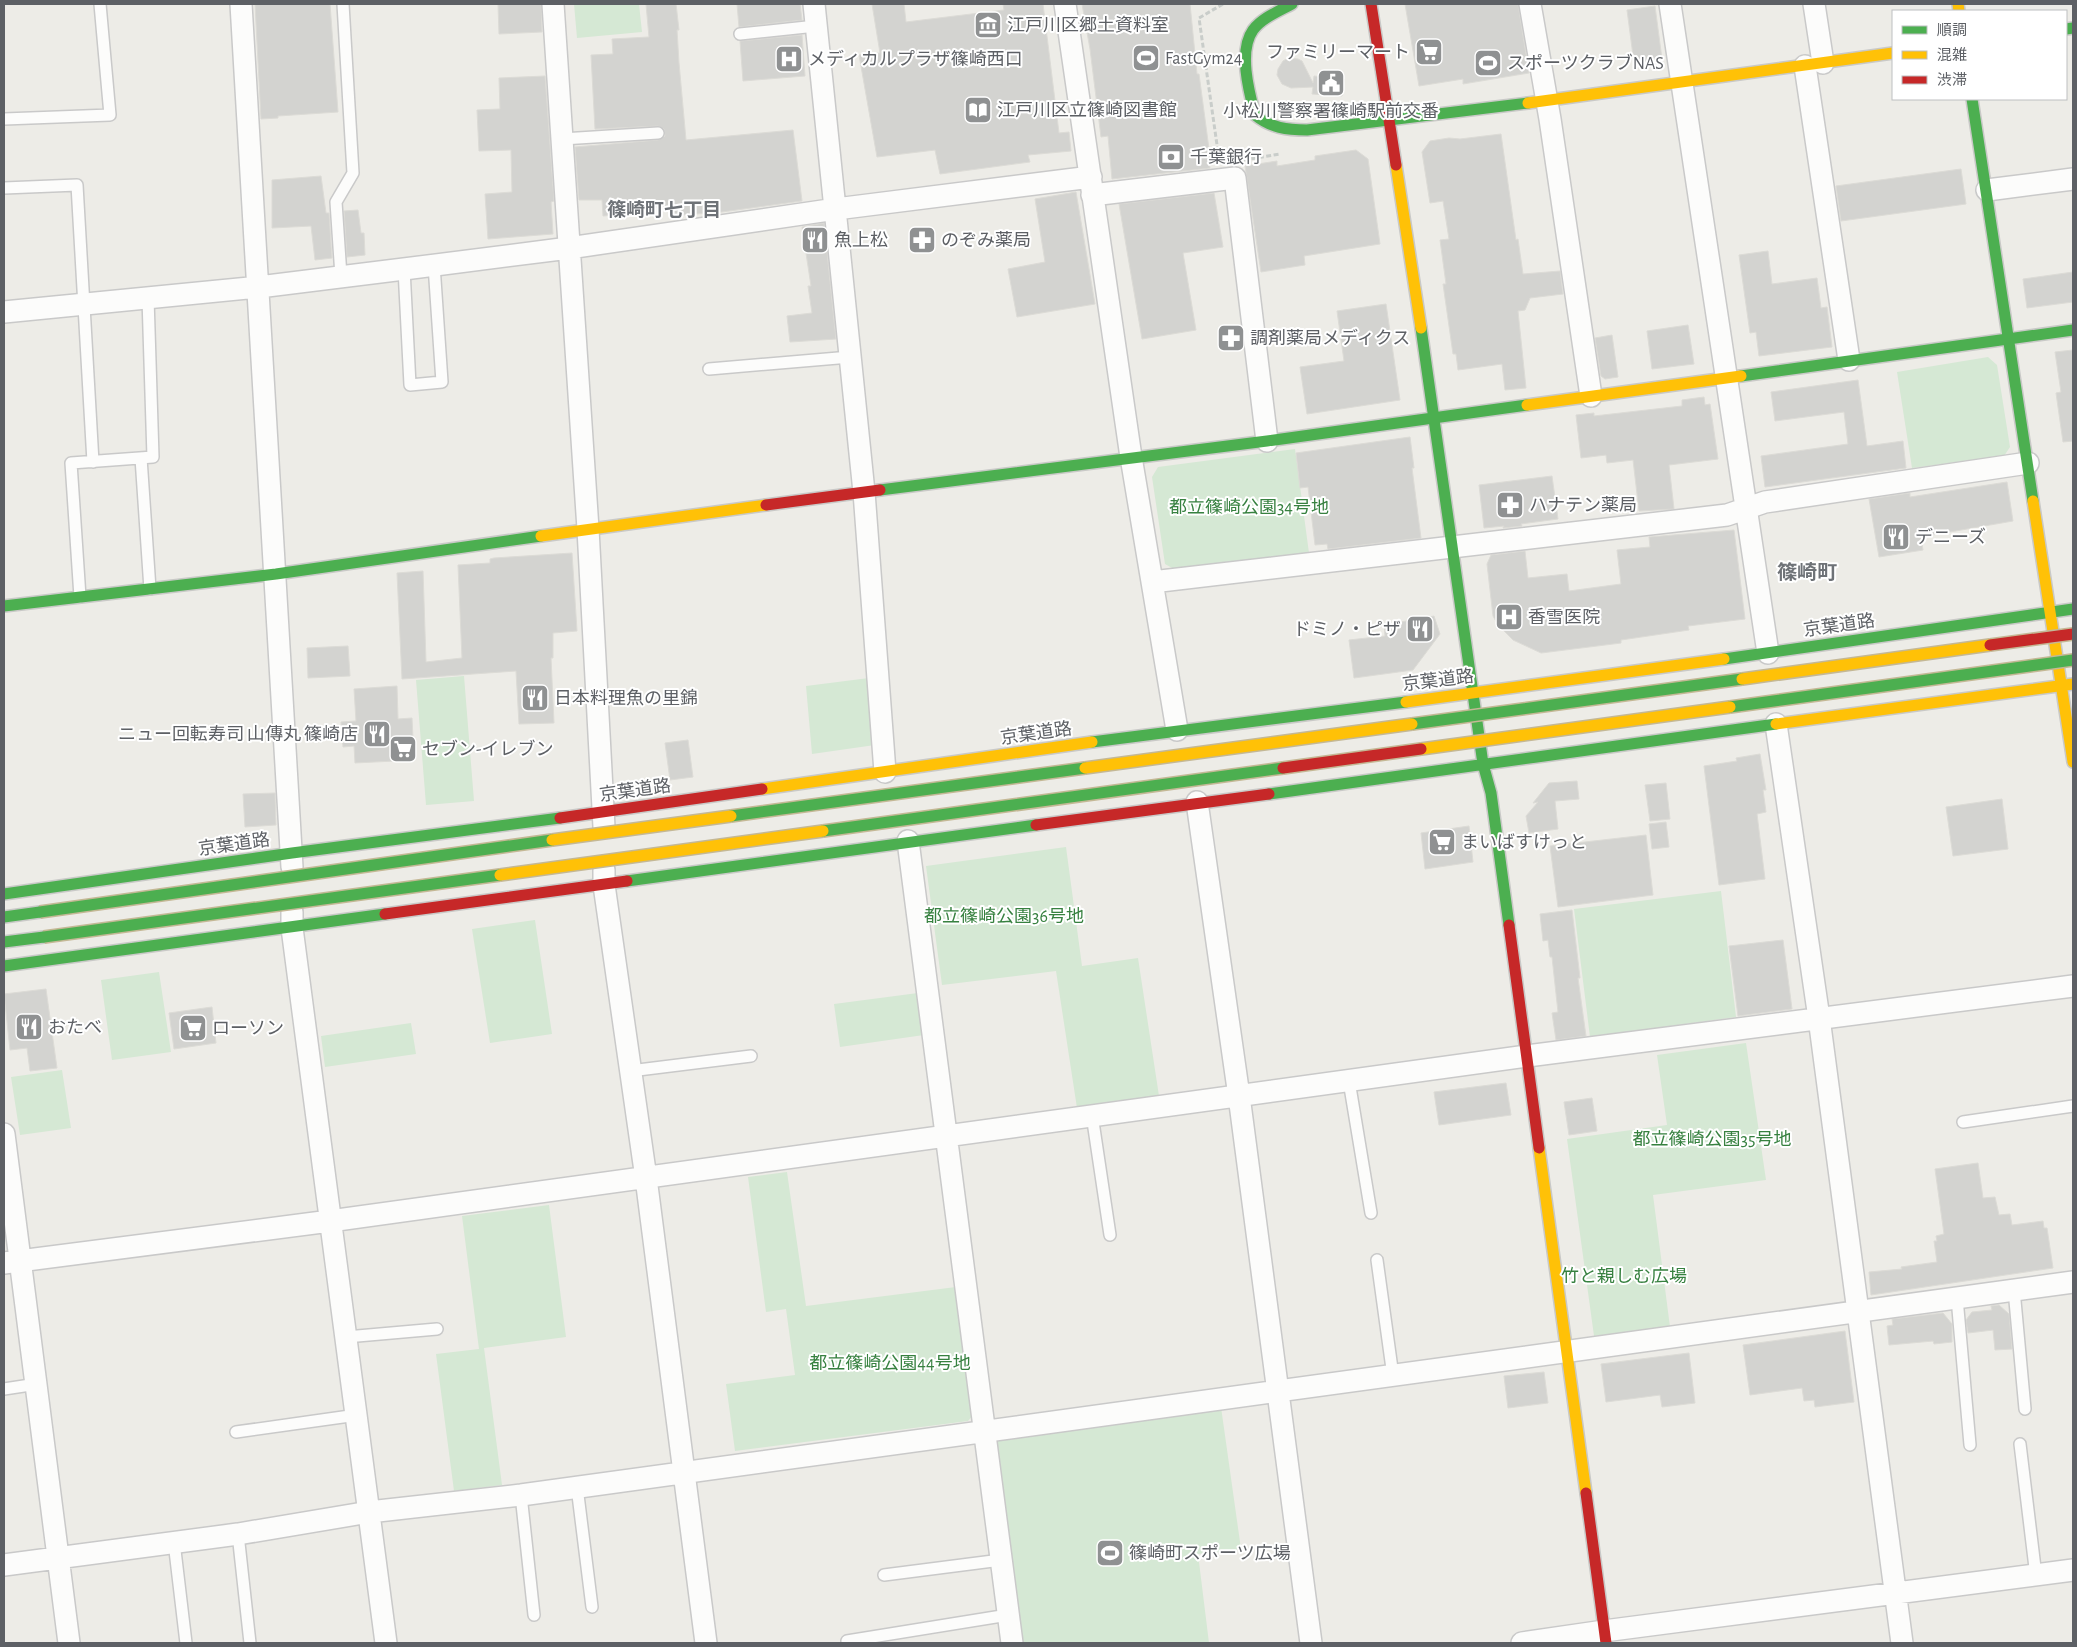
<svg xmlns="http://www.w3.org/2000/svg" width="2077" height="1647" viewBox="0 0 2077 1647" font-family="'Alegreya Sans','Noto Sans JP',sans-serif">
<rect width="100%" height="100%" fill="#edece7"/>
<path fill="#d5e8d4" d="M 574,4 L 639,4 L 642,32 L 577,38 Z
M 1988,357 L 1997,365 L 2010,447 L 2004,456 L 1912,468 L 1897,372 Z
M 1295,449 L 1309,553 L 1174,569 L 1165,564 L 1152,477 L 1158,467 Z
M 464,676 L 474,801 L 426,805 L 416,680 Z
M 869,678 L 875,745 L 812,754 L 806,686 Z
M 1066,847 L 1082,966 L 1138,958 L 1159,1096 L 1077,1108 L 1056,971 L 942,985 L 926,866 Z
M 1721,891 L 1736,1017 L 1590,1037 L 1574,909 Z
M 535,920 L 552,1034 L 490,1043 L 472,929 Z
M 159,972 L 171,1052 L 112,1060 L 101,980 Z
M 918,993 L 924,1035 L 840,1047 L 834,1004 Z
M 411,1023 L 416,1054 L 325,1067 L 321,1036 Z
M 1746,1043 L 1766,1180 L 1653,1195 L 1670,1327 L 1594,1336 L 1567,1139 L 1667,1125 L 1657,1055 Z
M 62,1070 L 71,1128 L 20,1135 L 11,1077 Z
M 787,1172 L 806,1306 L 956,1287 L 973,1415 L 968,1421 L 735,1451 L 726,1384 L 795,1375 L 786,1309 L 766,1312 L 748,1177 Z
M 549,1205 L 566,1337 L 484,1348 L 502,1485 L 454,1491 L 436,1354 L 479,1349 L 462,1216 Z
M 1221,1407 L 1241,1549 L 1198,1554 L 1209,1643 L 1022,1643 L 996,1436 Z"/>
<path fill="#d3d3d0" stroke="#dcdbd6" d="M 255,4 L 330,4 L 338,112 L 278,116 L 278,118 L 261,119 Z
M 498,4 L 541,4 L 542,32 L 499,34 Z
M 646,4 L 676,4 L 679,30 L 677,30 L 679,63 L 686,140 L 793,130 L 802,201 L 722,212 L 670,216 L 669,207 L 628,209 L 628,214 L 603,216 L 602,200 L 579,200 L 575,147 L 658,140 L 665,136 L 664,129 L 658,126 L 595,129 L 591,55 L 613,54 L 612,39 L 649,37 Z
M 737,4 L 800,4 L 802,20 L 739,27 Z
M 872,4 L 904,4 L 906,22 L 1004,10 L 1003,4 L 1043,4 L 1059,133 L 1069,132 L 1071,151 L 1028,155 L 1030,162 L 940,174 L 935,150 L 877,157 L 859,55 L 880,53 Z
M 1082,4 L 1190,4 L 1197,74 L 1199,74 L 1211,164 L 1209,164 L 1210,168 L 1112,179 L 1108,136 L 1101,137 L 1090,49 Z
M 1405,4 L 1518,4 L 1529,73 L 1463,84 L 1463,79 L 1419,86 Z
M 1655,6 L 1662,59 L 1634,63 L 1627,10 Z
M 802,35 L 805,76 L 743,81 L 740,41 Z
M 1288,58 L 1298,59 L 1302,61 L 1313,83 L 1314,76 L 1344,79 L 1342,96 L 1312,94 L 1313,87 L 1291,88 L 1282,84 L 1277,75 L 1278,69 L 1283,61 Z
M 545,76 L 554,201 L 551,202 L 553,234 L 488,239 L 485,194 L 512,192 L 511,150 L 479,151 L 477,110 L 500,109 L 499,78 Z
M 1501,134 L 1516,240 L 1518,239 L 1523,274 L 1560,271 L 1563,294 L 1530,298 L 1525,310 L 1518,311 L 1526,388 L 1505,390 L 1502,364 L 1458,370 L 1456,354 L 1453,354 L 1443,284 L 1446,284 L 1440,240 L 1449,239 L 1443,201 L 1430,203 L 1422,152 L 1430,141 L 1449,138 L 1460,139 Z
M 1356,150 L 1368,159 L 1380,244 L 1304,256 L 1305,265 L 1261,272 L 1245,166 L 1277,161 L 1277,166 L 1315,160 L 1315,156 Z
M 1961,169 L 1966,204 L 1841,221 L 1836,186 Z
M 321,176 L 326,213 L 329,213 L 332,258 L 315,260 L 311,226 L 272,228 L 272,180 Z
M 1076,192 L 1095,304 L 1017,317 L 1008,269 L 1045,262 L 1035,199 Z
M 1214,193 L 1223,247 L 1183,253 L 1196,330 L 1142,339 L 1119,204 Z
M 358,210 L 361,233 L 364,233 L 365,255 L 347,257 L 344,211 Z
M 824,223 L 836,339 L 790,342 L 787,316 L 812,313 L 808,286 L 811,286 L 802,227 Z
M 1768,251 L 1772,284 L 1817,278 L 1821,308 L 1827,307 L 1832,347 L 1759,356 L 1756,332 L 1750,333 L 1739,255 Z
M 2073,272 L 2073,302 L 2027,308 L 2023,279 Z
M 1386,304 L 1400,400 L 1307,414 L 1300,367 L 1344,361 L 1337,311 Z
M 1688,325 L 1694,364 L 1652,369 L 1647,331 Z
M 1612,335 L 1618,377 L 1605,379 L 1601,376 L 1595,338 Z
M 2073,350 L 2073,441 L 2063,442 L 2056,393 L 2061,392 L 2055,352 Z
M 1858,380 L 1867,446 L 1903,441 L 1906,468 L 1765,487 L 1761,456 L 1848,444 L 1844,412 L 1775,421 L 1771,392 Z
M 1704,397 L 1705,405 L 1710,404 L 1718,459 L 1669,465 L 1674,509 L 1639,511 L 1633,460 L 1607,463 L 1606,455 L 1581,458 L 1576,415 L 1594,413 L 1594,416 L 1682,406 L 1682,400 Z
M 1410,437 L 1414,468 L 1412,468 L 1421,538 L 1328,549 L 1327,544 L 1315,545 L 1308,487 L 1300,488 L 1296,453 Z
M 1552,476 L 1558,519 L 1521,524 L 1522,526 L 1503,528 L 1504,526 L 1484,528 L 1479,485 Z
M 2007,482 L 2013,521 L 1921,537 L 1923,550 L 1879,557 L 1869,499 L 1910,493 L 1910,497 Z
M 1734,530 L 1745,619 L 1688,626 L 1689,630 L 1621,640 L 1621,643 L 1541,653 L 1513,640 L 1498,625 L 1493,616 L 1487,564 L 1491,555 L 1525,551 L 1528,578 L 1567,574 L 1569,591 L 1621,584 L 1617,550 L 1650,547 L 1649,537 Z
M 572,553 L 577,631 L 553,633 L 553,658 L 551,658 L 554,723 L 519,724 L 516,671 L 402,679 L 397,573 L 423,571 L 426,662 L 462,658 L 458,565 L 490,563 L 490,559 L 494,558 Z
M 1434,616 L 1440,634 L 1413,670 L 1354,678 L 1349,640 L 1385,636 L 1384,625 Z
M 348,646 L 350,676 L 308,678 L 307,648 Z
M 397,686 L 398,719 L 412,718 L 414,760 L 355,763 L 354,746 L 343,747 L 341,722 L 356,721 L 354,689 Z
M 688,740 L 693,777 L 670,780 L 665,743 Z
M 1760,754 L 1766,790 L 1763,790 L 1766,812 L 1757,814 L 1765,879 L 1719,885 L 1704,766 L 1737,761 L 1736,758 Z
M 1577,781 L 1579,799 L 1555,801 L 1558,829 L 1529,833 L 1526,816 L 1538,802 L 1533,803 L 1549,783 Z
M 1666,783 L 1670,819 L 1650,821 L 1645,785 Z
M 275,793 L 276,825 L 245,827 L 243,794 Z
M 2002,799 L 2008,849 L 1953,856 L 1946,807 Z
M 1666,822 L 1669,847 L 1652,849 L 1649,824 Z
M 1469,826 L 1473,862 L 1425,869 L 1421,833 Z
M 1646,835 L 1653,895 L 1558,907 L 1550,846 Z
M 1572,910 L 1580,978 L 1578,978 L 1586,1036 L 1556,1040 L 1552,1013 L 1558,1012 L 1552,957 L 1550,957 L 1548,940 L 1543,941 L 1540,914 Z
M 1783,940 L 1792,1009 L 1738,1016 L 1729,946 Z
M 46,989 L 57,1068 L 30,1071 L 27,1048 L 10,1050 L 4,994 Z
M 212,1007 L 216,1043 L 174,1049 L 169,1013 Z
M 1506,1083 L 1511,1115 L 1439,1125 L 1434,1092 Z
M 1592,1098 L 1597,1131 L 1569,1135 L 1564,1102 Z
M 1978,1163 L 1983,1198 L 1995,1197 L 1999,1215 L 2010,1214 L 2012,1225 L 2043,1221 L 2044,1228 L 2047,1228 L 2053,1268 L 1871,1295 L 1869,1272 L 1902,1269 L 1901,1267 L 1937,1262 L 1934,1241 L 1937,1241 L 1936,1236 L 1944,1234 L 1935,1169 Z
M 1999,1305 L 2009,1314 L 2012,1349 L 1995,1350 L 1993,1330 L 1968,1333 L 1966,1320 L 1972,1312 L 1992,1310 L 1991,1306 Z
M 1943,1313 L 1952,1324 L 1952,1342 L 1934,1344 L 1933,1341 L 1889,1345 L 1887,1326 L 1893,1325 L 1892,1319 Z
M 1845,1331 L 1854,1402 L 1815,1407 L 1814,1400 L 1804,1401 L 1802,1388 L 1750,1395 L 1743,1345 Z
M 1689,1353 L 1695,1403 L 1662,1407 L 1660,1395 L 1606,1402 L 1601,1364 Z
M 1544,1372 L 1548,1403 L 1508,1408 L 1504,1376 Z"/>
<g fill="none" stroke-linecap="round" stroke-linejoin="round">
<g stroke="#c9c9c9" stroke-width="14">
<path id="lane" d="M 740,34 L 816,26
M 4,119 L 110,115 L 100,4
M 562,139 L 658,133
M 4,188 L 77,185 L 93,462
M 404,269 L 410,385 L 442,382 L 434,265
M 341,276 L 336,202 L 353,173 L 343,4
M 709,369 L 850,357
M 141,458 L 150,589
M 80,597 L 71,463 L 153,457 L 148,298
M 630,1071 L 751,1056
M 1349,1081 L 1371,1213
M 1092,1115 L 1110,1235
M 1963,1122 L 2073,1106
M 1377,1260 L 1393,1376
M 2014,1290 L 2025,1409
M 1957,1298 L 1970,1445
M 346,1337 L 437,1329
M 4,1389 L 37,1384
M 236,1432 L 357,1415
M 2020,1444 L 2036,1576
M 577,1487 L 592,1607
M 521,1495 L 534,1615
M 238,1534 L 250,1643
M 174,1542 L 186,1643
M 884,1575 L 1001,1560
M 848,1643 L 847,1641 L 1008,1615"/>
</g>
<g stroke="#c9c9c9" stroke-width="24">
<path id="street" d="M 241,4 L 292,867
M 553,4 L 588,529 L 604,827
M 814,4 L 864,492 L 885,772
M 1065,4 L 1131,457 L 1177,730
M 1530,4 L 1550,119 L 1591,396
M 1670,4 C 1702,220 1737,436 1768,653
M 1814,4 L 1823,63
M 1805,66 L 1849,360
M 1987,190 L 2073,179
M 1092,195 L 1235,178 L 1267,441
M 4,312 L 259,287 L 404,269 L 569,248 L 836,209 L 1091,177
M 1152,582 L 1727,515 L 1765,502 L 2028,463
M 1776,724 L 1819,1018 L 1902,1643
M 1197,802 L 1239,1096 L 1311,1643
M 908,841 L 1012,1643
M 604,870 L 604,885 L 646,1178 L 706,1643
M 292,912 L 292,928 L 386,1643
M 4,1134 L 69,1643
M 4,1263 L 330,1221 L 1527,1056 L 2073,986
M 4,1565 L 238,1534 L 369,1512 L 521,1495 L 2073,1282
M 1522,1643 L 1604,1631 L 2073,1570"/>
</g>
<g stroke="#c9c9c7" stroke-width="14">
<path id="fast" d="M 1292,4 C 1279,11 1262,18 1253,30 C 1238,51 1249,92 1255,115 C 1271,128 1287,130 1307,130 L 1528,103
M 2066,29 L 2073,28
M 1972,99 L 2033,501
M 1421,328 L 1483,764 L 1491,793 L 1509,925
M 1741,376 L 2073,330
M 880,490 L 1267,441 L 1527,405
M 4,606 L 276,574 L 541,536
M 1724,659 L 2073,609
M 1092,742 L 1406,702
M 1269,794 L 1776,724
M 627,881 L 1036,825
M 4,894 L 292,853 L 560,818
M 4,917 L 40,912
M 4,942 L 44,937
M 4,966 L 385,914"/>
</g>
<g stroke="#c9c9c7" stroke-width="14">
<path id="slow" d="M 1958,4 L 1959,11
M 1528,103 L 1893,53
M 1396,165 L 1421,328
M 1527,405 L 1741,376
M 2033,501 L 2073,762
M 541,536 L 766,505
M 1406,702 L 1724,659
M 1776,724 L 2073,684
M 762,789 L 1092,742
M 1539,1148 L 1586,1493"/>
</g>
<g stroke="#c9c9c7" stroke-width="14">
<path id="jam" d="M 1371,4 L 1396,165
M 766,505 L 880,490
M 560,818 L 762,789
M 1036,825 L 1269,794
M 385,914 L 627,881
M 1509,925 L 1539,1148
M 1586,1493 L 1606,1643"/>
</g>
<path stroke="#c9cdca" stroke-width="3" stroke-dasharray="5 2.5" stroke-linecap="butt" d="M 1219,159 L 1199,18 L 1223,4
M 1244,160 L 1280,154"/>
<use href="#lane" stroke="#fcfcfb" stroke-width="11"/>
<use href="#street" stroke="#fcfcfb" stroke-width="21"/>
<use href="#fast" stroke="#4caf50" stroke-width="11"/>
<use href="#slow" stroke="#ffc107" stroke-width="11"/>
<use href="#jam" stroke="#c62828" stroke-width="11"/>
<g stroke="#c4b895" stroke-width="14" stroke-linecap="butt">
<path id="fast-bridge" d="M 1730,707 L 2073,660
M 1412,724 L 1742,679
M 731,816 L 1085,768
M 823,831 L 1283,768
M 40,912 L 552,840
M 44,937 L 500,875"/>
</g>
<g stroke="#c4b895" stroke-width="14" stroke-linecap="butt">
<path id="slow-bridge" d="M 1742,679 L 1990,645
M 1421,749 L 1730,707
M 1085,768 L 1412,724
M 552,840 L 731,816
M 500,875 L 823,831"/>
</g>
<g stroke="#c4b895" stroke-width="14" stroke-linecap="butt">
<path id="jam-bridge" d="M 1990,645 L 2073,634
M 1283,768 L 1421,749"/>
</g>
<use href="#fast-bridge" stroke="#4caf50" stroke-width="11"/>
<use href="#slow-bridge" stroke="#ffc107" stroke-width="11"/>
<use href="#jam-bridge" stroke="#c62828" stroke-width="11"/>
</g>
<defs>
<g id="museum-square" transform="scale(1.4375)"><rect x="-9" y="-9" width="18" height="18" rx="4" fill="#8f9192" stroke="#fff"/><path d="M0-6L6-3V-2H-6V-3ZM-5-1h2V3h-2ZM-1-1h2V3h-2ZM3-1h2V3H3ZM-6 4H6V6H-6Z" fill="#fff"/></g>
<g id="supermarket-square" transform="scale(1.4375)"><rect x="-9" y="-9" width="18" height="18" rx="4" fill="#8f9192" stroke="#fff"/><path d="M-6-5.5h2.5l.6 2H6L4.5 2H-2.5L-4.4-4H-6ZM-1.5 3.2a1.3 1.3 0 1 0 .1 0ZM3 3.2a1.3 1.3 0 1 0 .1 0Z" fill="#fff"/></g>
<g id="stadium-square" transform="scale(1.4375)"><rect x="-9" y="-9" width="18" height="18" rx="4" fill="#8f9192" stroke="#fff"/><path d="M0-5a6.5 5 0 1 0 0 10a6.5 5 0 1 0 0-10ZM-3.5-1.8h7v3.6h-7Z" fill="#fff"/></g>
<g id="hospital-square" transform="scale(1.4375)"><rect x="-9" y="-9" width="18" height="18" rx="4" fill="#8f9192" stroke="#fff"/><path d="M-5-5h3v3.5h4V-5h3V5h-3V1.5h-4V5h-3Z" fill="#fff"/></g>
<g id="civic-square" transform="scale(1.4375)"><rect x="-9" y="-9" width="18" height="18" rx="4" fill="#8f9192" stroke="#fff"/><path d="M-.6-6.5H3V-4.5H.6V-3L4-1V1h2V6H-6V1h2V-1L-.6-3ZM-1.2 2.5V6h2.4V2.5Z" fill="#fff"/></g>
<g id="library-square" transform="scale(1.4375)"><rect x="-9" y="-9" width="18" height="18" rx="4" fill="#8f9192" stroke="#fff"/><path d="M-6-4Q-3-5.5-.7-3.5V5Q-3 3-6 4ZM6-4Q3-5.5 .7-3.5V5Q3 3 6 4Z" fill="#fff"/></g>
<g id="bank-square" transform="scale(1.4375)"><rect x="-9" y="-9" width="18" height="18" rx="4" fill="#8f9192" stroke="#fff"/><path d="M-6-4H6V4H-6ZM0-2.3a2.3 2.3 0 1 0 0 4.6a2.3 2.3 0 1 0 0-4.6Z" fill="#fff"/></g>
<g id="restaurant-square" transform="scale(1.4375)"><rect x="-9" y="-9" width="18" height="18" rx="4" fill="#8f9192" stroke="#fff"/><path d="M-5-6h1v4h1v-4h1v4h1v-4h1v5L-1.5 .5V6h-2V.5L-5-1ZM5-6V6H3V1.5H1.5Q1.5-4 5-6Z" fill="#fff"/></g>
<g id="pharmacy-square" transform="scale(1.4375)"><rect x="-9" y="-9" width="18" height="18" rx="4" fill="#8f9192" stroke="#fff"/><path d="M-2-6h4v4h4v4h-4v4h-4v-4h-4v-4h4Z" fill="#fff"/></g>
</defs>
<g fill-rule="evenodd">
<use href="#museum-square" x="988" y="25"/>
<use href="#supermarket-square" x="1429" y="52"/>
<use href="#stadium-square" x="1146" y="58"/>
<use href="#hospital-square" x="789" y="59"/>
<use href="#stadium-square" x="1488" y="63"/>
<use href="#civic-square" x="1331" y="83"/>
<use href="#library-square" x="978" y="110"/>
<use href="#bank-square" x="1171" y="157"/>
<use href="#restaurant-square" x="815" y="240"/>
<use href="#pharmacy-square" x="922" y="240"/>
<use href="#pharmacy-square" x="1231" y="338"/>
<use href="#pharmacy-square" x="1510" y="505"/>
<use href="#restaurant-square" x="1896" y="537"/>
<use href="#hospital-square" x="1509" y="617"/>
<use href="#restaurant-square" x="1420" y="629"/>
<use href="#restaurant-square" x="535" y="698"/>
<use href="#restaurant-square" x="377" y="734"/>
<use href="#supermarket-square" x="403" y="749"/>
<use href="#supermarket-square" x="1442" y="842"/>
<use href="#restaurant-square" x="29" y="1027"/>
<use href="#supermarket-square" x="193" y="1028"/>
<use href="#stadium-square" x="1110" y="1553"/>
</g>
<g text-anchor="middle" stroke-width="4" stroke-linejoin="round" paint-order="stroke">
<g font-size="18" fill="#5d6065" stroke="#fff" text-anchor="start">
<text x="1007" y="31">江戸川区郷土資料室</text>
<text x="1410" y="58" text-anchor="end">ファミリーマート</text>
<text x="1165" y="64">FastGym24</text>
<text x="808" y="65">メディカルプラザ篠崎西口</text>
<text x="1507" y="69">スポーツクラブNAS</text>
<text x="997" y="116">江戸川区立篠崎図書館</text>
<text x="1331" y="117" text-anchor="middle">小松川警察署篠崎駅前交番</text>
<text x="1190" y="163">千葉銀行</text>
<text x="834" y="246">魚上松</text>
<text x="941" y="246">のぞみ薬局</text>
<text x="1250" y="344">調剤薬局メディクス</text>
<text x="1529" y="511">ハナテン薬局</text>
<text x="1915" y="543">デニーズ</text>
<text x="1528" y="623">香雪医院</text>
<text x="1401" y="635" text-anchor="end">ドミノ・ピザ</text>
<text x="554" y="704">日本料理魚の里錦</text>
<text x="358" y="740" text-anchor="end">ニュー回転寿司 山傳丸 篠崎店</text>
<text x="422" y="755">セブン-イレブン</text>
<text x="1461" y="848">まいばすけっと</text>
<text x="48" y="1033">おたべ</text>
<text x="212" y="1034">ローソン</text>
<text x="1129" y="1559">篠崎町スポーツ広場</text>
</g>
<g font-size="18" fill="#378140" stroke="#fff">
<text x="1249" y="513">都立篠崎公園34号地</text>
<text x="1004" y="922">都立篠崎公園36号地</text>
<text x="1712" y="1145">都立篠崎公園35号地</text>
<text x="1624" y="1282">竹と親しむ広場</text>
<text x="890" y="1369">都立篠崎公園44号地</text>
</g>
<g font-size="18" fill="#5d6065" stroke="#fff">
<text transform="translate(1839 625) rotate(-8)" y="6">京葉道路</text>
<text transform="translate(1438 680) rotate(-7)" y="6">京葉道路</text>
<text transform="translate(1036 733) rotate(-8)" y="6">京葉道路</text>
<text transform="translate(635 790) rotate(-8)" y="6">京葉道路</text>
<text transform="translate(234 844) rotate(-8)" y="6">京葉道路</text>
</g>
<g font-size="19" font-weight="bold" fill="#6e7277" stroke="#fff">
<text x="664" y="216">篠崎町七丁目</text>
</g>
<g font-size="20" font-weight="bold" fill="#6e7277" stroke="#fff">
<text x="1807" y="579">篠崎町</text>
</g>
</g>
<rect width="2077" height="1647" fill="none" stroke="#5d6065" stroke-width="10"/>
<rect x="1892" y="10" width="175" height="90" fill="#ffffff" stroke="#bebfc1"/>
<rect x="1902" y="26" width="25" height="8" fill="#4caf50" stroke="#bebfc1"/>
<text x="1937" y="35" font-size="15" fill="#5d6065">順調</text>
<rect x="1902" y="51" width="25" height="8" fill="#ffc107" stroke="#bebfc1"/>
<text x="1937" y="60" font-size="15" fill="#5d6065">混雑</text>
<rect x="1902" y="76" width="25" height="8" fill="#c62828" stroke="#bebfc1"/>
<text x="1937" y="85" font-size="15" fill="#5d6065">渋滞</text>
</svg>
